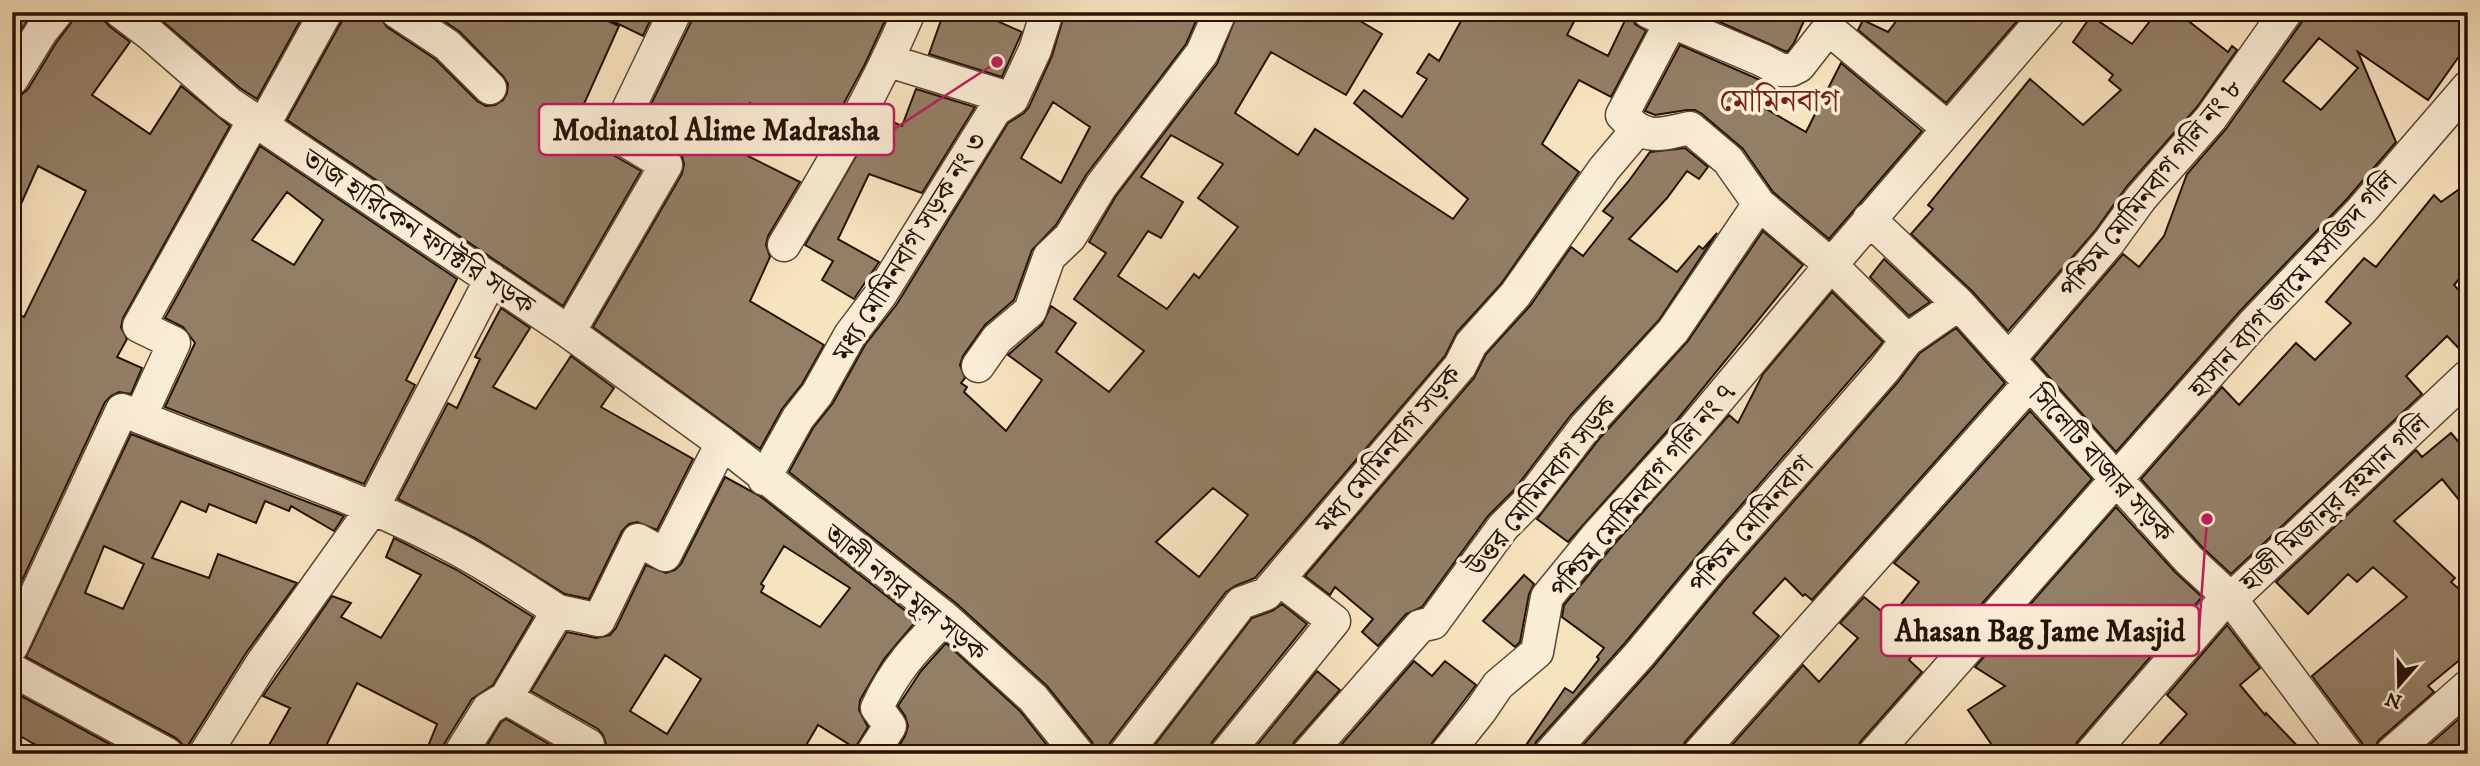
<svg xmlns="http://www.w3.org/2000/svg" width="2480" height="766" viewBox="0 0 2480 766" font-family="'IM FELL DW Pica','Noto Serif Bengali',serif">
<rect width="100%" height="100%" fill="#f8e3bf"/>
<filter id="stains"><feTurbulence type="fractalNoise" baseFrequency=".00286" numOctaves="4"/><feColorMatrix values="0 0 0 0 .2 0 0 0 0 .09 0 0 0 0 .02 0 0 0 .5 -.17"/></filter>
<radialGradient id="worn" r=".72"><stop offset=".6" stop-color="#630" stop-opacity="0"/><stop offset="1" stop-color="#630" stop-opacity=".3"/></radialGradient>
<path fill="#937e66" stroke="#251106" stroke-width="2" fill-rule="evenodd" d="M 12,12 L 33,12 L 12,44 Z
M 75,12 L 103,12 L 104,20 L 109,26 L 130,42 L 92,95 L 150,134 L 181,86 L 230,126 L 123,318 L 121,327 L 127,339 L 117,357 L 142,368 L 131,394 L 119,392 L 111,396 L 105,402 L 12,602 L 12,312 L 24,317 L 86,191 L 38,166 L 12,224 L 12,97 L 21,95 L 28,89 L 56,43 L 71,23 Z
M 152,12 L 305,12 L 257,99 L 240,88 Z
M 344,12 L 368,12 L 380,17 L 387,27 L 435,59 L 477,101 L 486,106 L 495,105 L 503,100 L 507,93 L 508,84 L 503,76 L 460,32 L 431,12 L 589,12 L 619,26 L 583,106 L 606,116 L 605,138 L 607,148 L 613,155 L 641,171 L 563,306 L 287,120 L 342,21 Z
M 594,12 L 654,12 L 643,36 Z
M 693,12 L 889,12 L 865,64 L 824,140 L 750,103 L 728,146 L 800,182 L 768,236 L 766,245 L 770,257 L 750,301 L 824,345 L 802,384 L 782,409 L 760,449 L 593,327 L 682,174 L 684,164 L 682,156 L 676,149 L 642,129 L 642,123 L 692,20 Z
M 944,12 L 990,12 L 988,17 L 1022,32 L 1002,77 L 929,54 Z
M 1065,12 L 1200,12 L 1186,44 L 1086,175 L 1056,225 L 1032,250 L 1014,300 L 985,325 L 963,356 L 960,365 L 965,378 L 961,383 L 967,387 L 964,392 L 1006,431 L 1042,380 L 1008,355 L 1042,325 L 1051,306 L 1076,323 L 1056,352 L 1109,392 L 1144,351 L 1074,299 L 1106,253 L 1089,242 L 1116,196 L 1217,64 L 1238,12 L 1345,12 L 1382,34 L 1346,95 L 1271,52 L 1235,113 L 1298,155 L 1315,129 L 1453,219 L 1468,199 L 1354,103 L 1364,90 L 1402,117 L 1427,79 L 1417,73 L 1429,54 L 1439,61 L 1466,12 L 1579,12 L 1567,35 L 1608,56 L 1629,12 L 1631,12 L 1635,24 L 1646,31 L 1611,97 L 1579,80 L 1542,144 L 1579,172 L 1501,284 L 1457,332 L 1445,356 L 1255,578 L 1235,586 L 1226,592 L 1110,743 L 1107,754 L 1096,754 L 1092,742 L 1047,686 L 957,604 L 789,472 L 813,428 L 833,403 L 865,345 L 897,304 L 1008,123 L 1024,113 L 1029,107 L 1052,56 ZM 1053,102 L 1090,127 L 1061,183 L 1021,158 ZM 1171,135 L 1223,164 L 1198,198 L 1238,227 L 1199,278 L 1194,274 L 1167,309 L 1118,276 L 1148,231 L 1161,238 L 1183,202 L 1141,177 ZM 1213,488 L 1248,515 L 1199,577 L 1156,542 Z
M 1697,12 L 1808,12 L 1794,43 L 1787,52 Z
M 1903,12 L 2025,12 L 1946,103 L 1858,30 L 1863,20 L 1888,32 Z
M 2157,12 L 2177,12 L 2228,52 L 2232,46 L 2237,50 L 2197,107 L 2127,186 L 2095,231 L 2008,331 L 1972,291 L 1911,234 L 1933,209 L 1928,205 L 2030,79 L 2083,125 L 2121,90 L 2109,80 L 2113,75 L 2073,42 L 2091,16 L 2132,44 Z
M 2304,12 L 2468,12 L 2468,60 L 2460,55 L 2428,100 L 2358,52 L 2396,142 L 2347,199 L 2240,311 L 2116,452 L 2033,359 L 2123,254 L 2139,267 L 2164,236 L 2187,174 L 2226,129 L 2301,23 ZM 2319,38 L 2358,68 L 2321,110 L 2283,81 Z
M 1680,45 L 1760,80 L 1749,99 L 1806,132 L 1841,63 L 1922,131 L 1829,239 L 1773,192 L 1743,149 L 1702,114 L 1695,110 L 1687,110 L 1655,115 L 1645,111 Z
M 916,89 L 975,107 L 922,193 L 869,174 L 838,239 L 879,262 L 854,299 L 822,280 L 833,261 L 805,245 L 879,116 L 902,126 Z
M 260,146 L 457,279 L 406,380 L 415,385 L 364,484 L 165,407 L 195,343 L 183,327 L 165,318 ZM 287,192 L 323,220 L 294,265 L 252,240 Z
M 1685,148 L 1708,167 L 1699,179 L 1687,171 L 1667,198 L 1629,239 L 1677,272 L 1699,246 L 1703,249 L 1717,233 L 1659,320 L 1571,415 L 1514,490 L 1488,516 L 1422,607 L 1406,614 L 1378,646 L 1362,632 L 1373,619 L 1335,587 L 1330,595 L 1305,576 L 1474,378 L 1486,354 L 1530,306 L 1571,247 L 1583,256 L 1613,218 L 1603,211 L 1628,182 L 1650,152 Z
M 2468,183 L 2468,268 L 2454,285 L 2468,300 L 2468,358 L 2447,336 L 2406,376 L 2422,394 L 2231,574 L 2202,547 L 2141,479 L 2222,387 L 2239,405 L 2296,343 L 2315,360 L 2351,323 L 2326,302 L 2364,258 L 2376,267 L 2434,195 L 2441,202 Z
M 1763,231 L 1803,265 L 1677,420 L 1568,542 L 1537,519 L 1600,438 L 1688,341 Z
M 1884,259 L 1930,302 L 1909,316 L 1870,277 Z
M 1832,292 L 1883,342 L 1697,556 L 1625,643 L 1536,742 L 1532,754 L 1520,754 L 1565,688 L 1573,693 L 1599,659 L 1597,657 L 1604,648 L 1562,617 L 1564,605 L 1610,549 L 1729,415 L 1738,423 L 1763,374 Z
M 501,308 L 530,328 L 493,387 L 536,409 L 571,356 L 614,388 L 601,407 L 693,459 L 657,530 L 637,522 L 629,524 L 622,531 L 589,599 L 565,594 L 475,538 L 398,499 L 448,403 L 457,408 L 480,359 L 475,357 Z
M 1956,328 L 2005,383 L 1812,600 L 1805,594 L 1803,596 L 1785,578 L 1753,613 L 1779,636 L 1685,742 L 1681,754 L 1575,754 L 1653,667 L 1725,580 L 1898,382 L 1920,353 Z
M 2030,411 L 2092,479 L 1956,633 L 1939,618 L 1909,660 L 1922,672 L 1860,742 L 1856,754 L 1724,754 L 1803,665 L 1819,682 L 1858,638 L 1840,623 L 1864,597 L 1890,618 L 1919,582 L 1894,563 Z
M 2451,433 L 2468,453 L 2468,511 L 2442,479 L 2394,521 L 2455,578 L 2451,582 L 2468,597 L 2468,653 L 2428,686 L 2434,692 L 2379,740 L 2374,748 L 2373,754 L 2365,754 L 2362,743 L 2312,676 L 2407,597 L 2373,567 L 2357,582 L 2348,574 L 2308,614 L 2276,582 L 2416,450 L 2422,457 Z
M 131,434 L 344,516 L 334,531 L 291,506 L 289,511 L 265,501 L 256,523 L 209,504 L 206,512 L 181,501 L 152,558 L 209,578 L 218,554 L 297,583 L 246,653 L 189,744 L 187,754 L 182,744 L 176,738 L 26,657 ZM 104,546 L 144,564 L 123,609 L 85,593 Z
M 725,477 L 760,496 L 917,620 L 884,659 L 860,700 L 859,710 L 868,727 L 855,748 L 818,725 L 801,754 L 604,754 L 606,744 L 603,735 L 598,729 L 531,691 L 567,632 L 596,638 L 610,635 L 616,628 L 646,565 L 666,573 L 675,570 L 681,564 ZM 784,546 L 850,588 L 820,627 L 761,592 L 764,586 L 761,584 ZM 665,655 L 701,679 L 667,734 L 630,711 Z
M 2116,507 L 2175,572 L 2202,597 L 2077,742 L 2073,754 L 1998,754 L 1968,710 L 2005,686 L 1975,667 Z
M 394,538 L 457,570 L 533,617 L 493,685 L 472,699 L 444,744 L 442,754 L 425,754 L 437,724 L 357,683 L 322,754 L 264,754 L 290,708 L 263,696 L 332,596 L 351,603 L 341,617 L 381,638 L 421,575 L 386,557 Z
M 1524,575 L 1534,584 L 1529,594 L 1520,642 L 1515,647 L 1483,621 Z
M 1282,604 L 1307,624 L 1212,742 L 1208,754 L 1148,754 L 1252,618 L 1272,611 Z
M 2227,625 L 2260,668 L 2240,685 L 2265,715 L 2266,713 L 2305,754 L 2151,754 L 2187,714 L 2167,695 Z
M 946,643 L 1020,711 L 1054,754 L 894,754 L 905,736 L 908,726 L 905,716 L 898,706 L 921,671 Z
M 1414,661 L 1432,676 L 1445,661 L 1476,685 L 1432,743 L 1428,754 L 1333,754 Z
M 1317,671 L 1340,690 L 1294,742 L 1290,754 L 1250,754 Z
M 12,691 L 128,754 L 53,754 L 32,743 L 12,731 Z
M 2461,717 L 2468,724 L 2468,738 L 2452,754 L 2419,754 Z
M 506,719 L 566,754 L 482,754 L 501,722 Z"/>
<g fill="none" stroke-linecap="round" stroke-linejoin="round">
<g stroke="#5a4634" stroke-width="35">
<path id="minor" d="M 121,12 L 150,34 L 229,103 L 569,332 L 722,443 L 945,618 L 1033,698 L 1078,754
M 397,12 L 447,45 L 490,88
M 1649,12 L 1762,60 L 1781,70 L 1791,70 L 1799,66 L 1824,34 L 1836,35 L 1948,128
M 889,61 L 1012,99
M 12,79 L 41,32 L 57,12
M 263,126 L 326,12
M 1869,219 L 1959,304 L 2189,560 L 2231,599 L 2347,754
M 784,245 C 830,169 874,94 909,12
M 569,332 L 666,165 L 623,139 L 624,118 L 675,12
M 1907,340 L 1831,265 L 2049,12
M 2009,359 L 2109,242 L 2141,198 L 2211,118 L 2286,12
M 978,366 L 997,339 L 1030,311 L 1049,257 L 1070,237 L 1101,186 L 1202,53 L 1220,12
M 140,417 L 174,343 L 139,326 L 254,120
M 764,479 L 798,418 L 817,394 L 850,335 L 881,294 L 995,110 L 1012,99 L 1035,50 L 1047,12
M 2231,599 L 2468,376
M 12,646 L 122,410 C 225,453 334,486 434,537 C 477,558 518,585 558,611
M 12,670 L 167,754
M 506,698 L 588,745
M 205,754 L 262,663 L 372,509 L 491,279
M 460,754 L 488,709 L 506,698 L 558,611 L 599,620 L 638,540 L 665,555 L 722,443
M 872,754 L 890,726 L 877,708 C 894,670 916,647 945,618
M 1125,754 L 1241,603 L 1266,594 L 1460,366 L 1471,344 L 1515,295 L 1604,169 L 1637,130
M 1226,754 L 1334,621 L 1279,579
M 1308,754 L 1420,626 L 1433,623 L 1503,527 L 1528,502 L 1586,426 L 1673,331 L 1759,204
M 1446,754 L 1481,710 L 1498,685 L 1537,652 L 1547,597 L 1596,537 L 1691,432 L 1831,265 L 1759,204 L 1728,160 L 1690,128 C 1658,135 1646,141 1622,115 L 1671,22
M 1550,754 L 1639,655 L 1711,568 L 1884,370 L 1907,340 L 1959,304
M 1699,754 L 2030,383
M 1874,754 L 2254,323 L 2361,211 L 2468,87
M 2091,754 L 2227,597
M 2391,754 L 2468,686"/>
</g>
<use href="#minor" stroke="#faedd5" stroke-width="32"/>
</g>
<g text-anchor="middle" stroke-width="7" stroke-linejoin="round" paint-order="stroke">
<g font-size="28" fill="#251106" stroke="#faedd5">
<text transform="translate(2150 188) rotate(-51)" y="10">পশ্চিম মোমিনবাগ গলি নং ৮</text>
<text transform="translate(419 231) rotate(34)" y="10">তাজ হারিকেন ফ্যাক্টরি সড়ক</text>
<text transform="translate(909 246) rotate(-58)" y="10">মধ্য মোমিনবাগ সড়ক নং ৩</text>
<text transform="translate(2292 284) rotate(-48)" y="10">হাসান ব্যাগ জামে মসজিদ গলি</text>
<text transform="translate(1388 449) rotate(-50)" y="10">মধ্য মোমিনবাগ সড়ক</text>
<text transform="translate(2102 463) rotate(48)" y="10">সিলেটি বাজার সড়ক</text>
<text transform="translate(1541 486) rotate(-51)" y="10">উত্তর মোমিনবাগ সড়ক</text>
<text transform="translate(1642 490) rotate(-50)" y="10">পশ্চিম মোমিনবাগ গলি নং ৭</text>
<text transform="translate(2334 502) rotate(-43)" y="10">হাজী মিজানুর রহমান গলি</text>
<text transform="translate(1750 524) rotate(-49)" y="10">পশ্চিম মোমিনবাগ</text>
<text transform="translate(906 592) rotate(39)" y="10">আলী নগর মূল সড়ক</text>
</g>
<g font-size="32" fill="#7a1f14" stroke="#faedd5">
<text x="1779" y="111">মোমিনবাগ</text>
</g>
</g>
<path fill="none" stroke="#c2185b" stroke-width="2.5" d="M997 62L894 129M2207 519L2199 630"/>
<g fill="#c2185b" stroke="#faedd5" stroke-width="2.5">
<circle cx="997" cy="62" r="7"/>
<circle cx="2207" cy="519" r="7"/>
</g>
<g fill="#faedd5" stroke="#c2185b" stroke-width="2.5">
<rect x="539" y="104" width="355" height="51" rx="7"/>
<rect x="1881" y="605" width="318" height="51" rx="7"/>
</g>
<g font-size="30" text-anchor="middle" font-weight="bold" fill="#251106">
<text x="716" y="140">Modinatol Alime Madrasha</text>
<text x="2040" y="641">Ahasan Bag Jame Masjid</text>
</g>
<rect width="2480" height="766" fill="none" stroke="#f8e3bf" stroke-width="42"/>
<rect x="14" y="14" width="2452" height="738" fill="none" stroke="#251106" stroke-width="3.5"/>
<rect x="21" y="21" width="2438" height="724" fill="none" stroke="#251106" stroke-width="2"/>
<g transform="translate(2399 685) rotate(200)" stroke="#faedd5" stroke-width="5" paint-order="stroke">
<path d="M0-5L12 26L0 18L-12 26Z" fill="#251106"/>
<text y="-10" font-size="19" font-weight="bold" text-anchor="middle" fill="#251106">N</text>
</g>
<rect width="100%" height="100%" filter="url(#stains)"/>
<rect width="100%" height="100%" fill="url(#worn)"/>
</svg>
